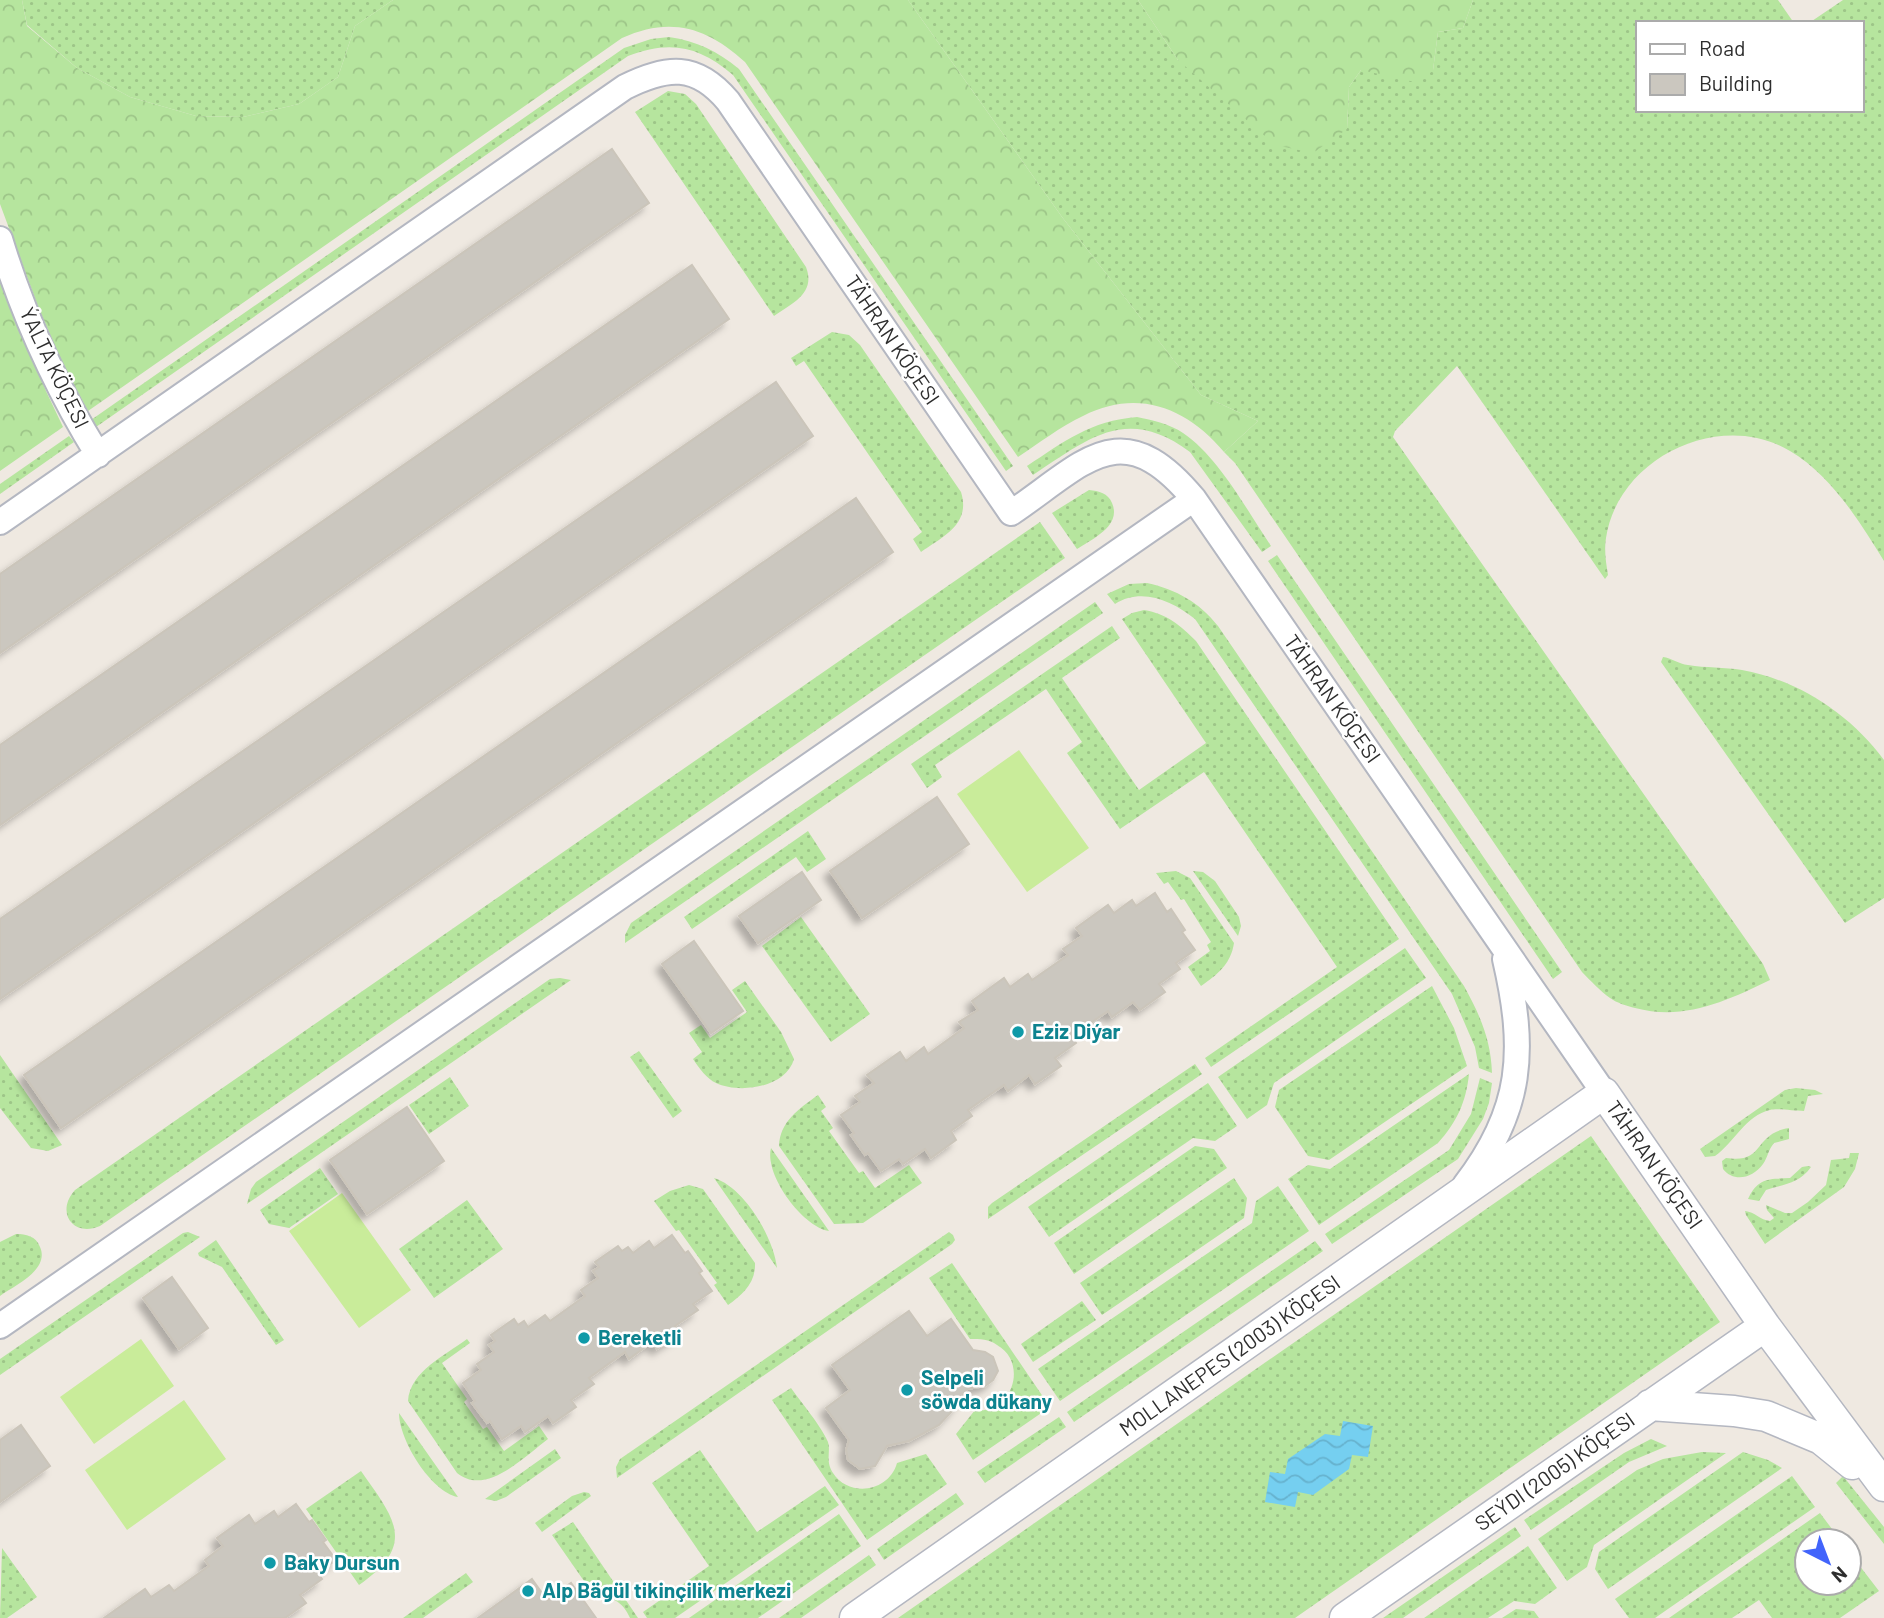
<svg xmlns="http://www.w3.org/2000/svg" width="1884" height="1618" viewBox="0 0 1884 1618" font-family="Barlow,sans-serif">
<defs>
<pattern id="grass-dots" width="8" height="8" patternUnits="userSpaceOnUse" patternTransform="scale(1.75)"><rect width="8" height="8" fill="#b6e59e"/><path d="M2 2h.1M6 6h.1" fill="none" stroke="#9dc588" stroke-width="1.8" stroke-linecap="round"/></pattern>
<pattern id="forest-crowns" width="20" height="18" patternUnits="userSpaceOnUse" patternTransform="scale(1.75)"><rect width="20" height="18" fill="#b6e59e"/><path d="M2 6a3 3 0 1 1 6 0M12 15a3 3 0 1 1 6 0" fill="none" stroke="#9dc588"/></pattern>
<pattern id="water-waves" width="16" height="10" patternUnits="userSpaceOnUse" patternTransform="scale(1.75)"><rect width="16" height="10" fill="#75cff0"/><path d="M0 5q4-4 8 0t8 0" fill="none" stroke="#66b2ce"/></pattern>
<filter id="shadow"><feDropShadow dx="-6" dy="6" stdDeviation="3.5" flood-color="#0004"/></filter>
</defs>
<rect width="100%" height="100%" fill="#efe9e1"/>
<path fill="url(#grass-dots)" d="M 22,0 L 393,0 L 355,26 L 338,77 L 299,104 L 243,117 L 196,116 L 130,97 L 77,68 L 27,25 Z
M 908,0 L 1138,0 L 1178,60 L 1347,129 L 1349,87 L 1361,70 L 1433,70 L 1438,32 L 1463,28 L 1473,0 L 1778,0 L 1794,23 L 1637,23 L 1637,110 L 1861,110 L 1861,23 L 1809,23 L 1843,0 L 1884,0 L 1884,561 C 1860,522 1831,475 1790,451 C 1721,409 1618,457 1606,538 C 1604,550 1606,563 1608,575 L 1605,579 L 1457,366 L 1395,431 L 1393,437 L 1763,964 L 1770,980 C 1727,1001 1684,1021 1635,1008 C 1627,1006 1617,1003 1610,998 C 1600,991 1591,981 1582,972 L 1235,463 L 1224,452 L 1258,421 L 1201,395 L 1062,217 Z
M 669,37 C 697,41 717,51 739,69 L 1013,466 L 1006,471 L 733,75 C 699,46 670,40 628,56 L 96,427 L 91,420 L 624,48 L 651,39 Z
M 668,91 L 685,94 L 696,104 L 806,267 C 816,293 793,303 774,316 L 635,112 Z
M 832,332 L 849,335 L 860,345 L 961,492 C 971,524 944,536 921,552 L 913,539 L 922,532 L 804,361 L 796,366 L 791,358 Z
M 1137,417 C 1152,420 1170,424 1183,433 C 1218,456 1248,512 1271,546 L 1262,552 L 1190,452 C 1127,405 1089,438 1033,475 L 1027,466 C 1065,441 1090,421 1137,417 Z
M 69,436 L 74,442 L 0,494 L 0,484 Z
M 1089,490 C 1099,491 1108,493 1112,503 C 1122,526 1092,539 1077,549 L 1052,513 Z
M 1040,522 L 1065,558 L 100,1226 C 73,1238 55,1212 75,1190 Z
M 1277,555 L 1562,972 L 1553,979 L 1268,561 Z
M 1147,583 C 1177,590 1199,602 1218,626 L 1464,986 C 1480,1015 1491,1040 1492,1073 L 1479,1068 L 1475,1047 L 1452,994 L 1195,619 C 1172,601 1142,587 1115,604 L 1107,594 L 1129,584 Z
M 1095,602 L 1103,613 L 625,943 L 625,935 L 631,923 Z
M 1144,610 C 1167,614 1180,625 1196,641 L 1399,939 L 1211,1067 L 1205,1058 L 1337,967 L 1204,772 L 1120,829 L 1067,753 L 1082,742 L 1046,689 L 935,765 L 942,777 L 927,788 L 911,764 L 1112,626 L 1120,638 L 1062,678 L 1139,790 L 1206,743 L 1122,619 L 1132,613 Z
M 1663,657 C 1671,658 1679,664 1688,665 C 1706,668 1724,667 1742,670 C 1798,680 1850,714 1884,760 L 1884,898 L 1845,923 L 1661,662 Z
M 808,831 L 826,859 L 807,872 L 796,857 L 692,929 L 684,917 Z
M 1176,871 L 1190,878 L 1234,943 C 1231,964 1217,975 1201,986 L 1188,967 L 1210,951 L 1207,945 L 1211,942 L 1184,899 L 1181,900 L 1168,882 L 1164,884 L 1156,873 Z
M 1193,871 L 1203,872 L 1215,881 L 1239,917 L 1241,926 L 1238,936 Z
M 801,917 L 870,1014 L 831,1042 L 762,946 Z
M 1405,948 L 1426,978 L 1274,1083 L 1267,1105 L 1247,1119 L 1218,1077 Z
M 560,978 L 571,980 L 247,1204 L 251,1189 L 256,1182 L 550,979 Z
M 745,981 L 781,1032 L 794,1059 C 786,1088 739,1094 716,1083 C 707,1079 699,1068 693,1059 L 702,1052 L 689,1033 L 701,1025 L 710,1038 L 747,1012 L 732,990 Z
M 1432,986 L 1454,1028 L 1467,1066 L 1329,1160 L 1308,1156 L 1275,1107 L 1279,1090 Z
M 639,1051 L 682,1111 L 673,1118 L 630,1057 Z
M 0,1055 L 62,1145 L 48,1151 L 31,1148 L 0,1108 Z
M 1195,1064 L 1202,1074 L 988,1219 L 988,1207 L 992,1203 Z
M 1469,1074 C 1466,1102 1457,1122 1438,1143 L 1319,1225 L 1288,1179 L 1308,1165 L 1330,1169 Z
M 450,1077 L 469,1106 L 429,1134 L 409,1105 Z
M 1480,1078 L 1492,1083 L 1489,1103 L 1483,1119 L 1458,1159 L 1332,1244 L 1325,1234 L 1449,1150 L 1471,1114 Z
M 1208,1083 L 1237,1126 L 1215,1141 L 1193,1138 L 1049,1237 L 1028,1207 Z
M 1796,1088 L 1815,1090 L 1823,1094 L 1808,1096 L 1804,1111 C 1794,1111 1778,1108 1770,1110 C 1746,1115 1734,1143 1715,1156 L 1705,1157 L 1700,1149 L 1785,1090 Z
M 818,1095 L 826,1107 L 821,1111 L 833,1128 L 829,1131 L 859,1173 L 863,1171 L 875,1188 L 909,1165 L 922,1183 L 863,1223 L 834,1224 L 779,1146 C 780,1121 799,1109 818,1095 Z
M 1789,1128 L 1789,1139 L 1774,1143 C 1768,1150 1768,1157 1763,1164 C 1753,1178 1734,1183 1723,1169 L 1722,1161 L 1726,1158 C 1766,1164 1752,1134 1789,1128 Z
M 1591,1136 L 1720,1322 L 1295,1618 L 898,1618 Z
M 1195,1146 L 1214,1149 L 1227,1168 L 1074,1274 L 1054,1243 Z
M 771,1148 L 829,1231 C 803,1227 764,1175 771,1148 Z
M 1850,1153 L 1859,1153 L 1855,1169 L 1844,1187 L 1765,1244 L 1746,1215 L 1745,1211 C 1755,1212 1760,1220 1770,1221 L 1774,1218 L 1767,1210 L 1766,1205 L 1785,1213 L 1792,1213 L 1808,1202 L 1826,1185 L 1831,1160 L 1849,1158 Z
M 1808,1166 L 1811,1167 C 1799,1184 1784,1184 1766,1190 L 1759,1201 L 1748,1199 C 1758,1177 1770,1179 1790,1178 L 1802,1167 Z
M 320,1168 L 338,1194 L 289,1228 L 269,1224 L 260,1210 Z
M 714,1178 C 744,1187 774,1238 777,1268 Z
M 1234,1178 L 1247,1198 L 1244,1218 L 1102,1315 L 1080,1283 Z
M 689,1185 L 703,1189 L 755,1263 C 756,1283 742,1295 728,1305 L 714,1285 L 717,1283 L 679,1230 L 676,1231 L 654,1201 L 670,1191 Z
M 1278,1186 L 1309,1231 L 1060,1401 L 1038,1369 L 1252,1223 L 1256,1201 Z
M 467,1200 L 503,1249 L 434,1298 L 399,1249 Z
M 188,1232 L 200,1237 L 0,1375 L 0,1359 L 183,1233 Z
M 949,1232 L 953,1235 L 955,1240 L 952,1244 L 617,1478 L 616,1467 L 620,1459 Z
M 16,1234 C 26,1234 36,1236 40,1247 C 50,1270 15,1285 0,1296 L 0,1242 Z
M 216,1240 L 284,1340 L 276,1345 L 222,1267 L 199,1256 L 198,1253 Z
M 1315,1241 L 1323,1251 L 1074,1422 L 1067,1412 Z
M 952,1263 L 1050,1407 L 973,1460 L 956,1434 L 975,1410 C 1012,1415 1029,1363 997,1345 C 989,1339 980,1339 970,1339 L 929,1278 Z
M 1082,1301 L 1096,1320 L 1033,1362 L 1021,1344 Z
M 467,1339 L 470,1343 L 442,1363 L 467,1399 L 464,1402 L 483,1429 L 487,1427 L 504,1451 L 539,1426 L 548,1439 C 525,1456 486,1497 457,1473 L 408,1401 C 410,1371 446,1355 467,1339 Z
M 791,1388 C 801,1402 822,1427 828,1442 C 831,1451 825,1461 833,1473 C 849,1498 889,1492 897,1463 L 926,1454 L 947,1484 L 867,1540 L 772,1400 Z
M 399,1413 L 458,1497 C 431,1492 399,1440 399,1413 Z
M 1059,1417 L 1066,1427 L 985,1483 L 977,1472 Z
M 1651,1439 L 1667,1446 L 1629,1462 L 1531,1530 L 1524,1520 L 1624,1453 Z
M 555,1449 L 561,1458 L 506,1497 L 496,1501 L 485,1499 Z
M 700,1450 L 757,1532 L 825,1486 L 839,1505 L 675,1618 L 647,1618 L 643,1612 L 709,1566 L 652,1483 Z
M 1702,1452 L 1726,1453 L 1594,1545 L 1587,1567 L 1567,1581 L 1538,1539 L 1637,1470 L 1663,1459 Z
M 1743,1452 L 1768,1460 L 1782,1468 L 1608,1589 L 1595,1569 L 1599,1552 Z
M 361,1471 C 394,1518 418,1544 359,1585 L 306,1509 Z
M 1792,1476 L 1815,1507 L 1655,1618 L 1629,1618 L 1615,1599 Z
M 1843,1476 L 1884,1527 L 1884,1544 L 1836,1483 Z
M 584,1492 L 589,1493 L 591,1496 L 542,1532 L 535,1523 L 572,1496 Z
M 956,1493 L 964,1504 L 884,1560 L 877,1549 Z
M 1820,1513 L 1841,1541 L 1807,1541 L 1807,1583 L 1849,1583 L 1849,1552 L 1879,1591 L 1840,1618 L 1772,1618 L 1759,1600 L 1732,1618 L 1669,1618 Z
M 839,1514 L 861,1546 L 758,1618 L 689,1618 Z
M 573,1522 L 638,1618 L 630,1618 C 623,1601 610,1596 593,1594 L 552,1535 Z
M 1515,1527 L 1521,1536 L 1403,1618 L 1383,1618 Z
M 1528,1546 L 1557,1588 L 1535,1604 L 1514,1601 L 1488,1618 L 1424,1618 Z
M 2,1548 L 37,1597 L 7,1618 L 0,1618 Z
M 869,1555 L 876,1565 L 801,1618 L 779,1618 Z
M 466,1573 L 473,1582 L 423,1618 L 403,1618 Z
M 1516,1609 L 1534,1611 L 1539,1618 L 1502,1618 Z"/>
<path fill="url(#forest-crowns)" d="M 0,0 L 22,0 L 27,26 L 77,68 L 130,97 L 196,116 L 243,117 L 299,104 L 338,77 L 355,26 L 393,0 L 908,0 L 1062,217 L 1201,395 L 1258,421 L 1224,452 C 1187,408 1138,388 1083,416 C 1060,427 1039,443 1018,457 L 745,62 C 707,27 670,16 622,38 L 88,411 L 65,369 L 39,309 L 0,204 Z
M 1138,0 L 1473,0 L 1463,28 L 1438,32 L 1433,70 L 1419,83 L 1361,70 L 1349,87 L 1347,129 L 1313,153 L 1275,145 L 1178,60 Z
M 0,273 L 46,391 L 63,427 L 0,471 Z"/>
<path fill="#c9ec9a" d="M 1019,750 L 1089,848 L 1027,892 L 957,794 Z
M 342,1193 L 411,1290 L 359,1328 L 289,1231 Z
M 141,1339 L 174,1386 L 94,1444 L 60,1397 Z
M 184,1400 L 226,1459 L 127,1530 L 85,1470 Z"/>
<path fill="url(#water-waves)" d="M 1343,1421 L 1373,1426 L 1368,1457 L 1352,1455 L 1349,1469 L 1313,1495 L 1298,1492 L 1295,1507 L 1265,1502 L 1270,1472 L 1285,1474 L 1288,1459 L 1325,1434 L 1340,1436 Z"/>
<path fill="#cbc7bf" stroke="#cbc5ba" stroke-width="2" filter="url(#shadow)" d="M 612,149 L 649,203 L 0,653 L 0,574 Z
M 692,265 L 729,319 L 0,825 L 0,745 Z
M 776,382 L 813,436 L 0,999 L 0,919 Z
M 856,498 L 893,552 L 61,1128 L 24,1075 Z
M 937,797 L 969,844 L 862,918 L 830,871 Z
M 802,872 L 821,900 L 758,943 L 739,916 Z
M 1155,893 L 1167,912 L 1171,909 L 1185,930 L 1182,932 L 1195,950 L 1176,963 L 1180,969 L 1159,984 L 1165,992 L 1140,1010 L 1133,1002 L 1112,1017 L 1108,1011 L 1072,1036 L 1076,1043 L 1055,1058 L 1061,1066 L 1035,1084 L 1029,1075 L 1008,1091 L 1004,1085 L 968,1110 L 972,1116 L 951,1131 L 956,1140 L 931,1158 L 925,1149 L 903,1164 L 899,1159 L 881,1171 L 868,1153 L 865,1155 L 851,1135 L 854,1133 L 841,1115 L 860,1102 L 855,1096 L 874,1083 L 867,1075 L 900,1052 L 906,1061 L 924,1047 L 928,1054 L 964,1028 L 959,1022 L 978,1010 L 972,1001 L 1004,978 L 1010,987 L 1028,974 L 1032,980 L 1068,955 L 1063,949 L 1082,936 L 1076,928 L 1108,905 L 1114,913 L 1132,900 L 1136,906 Z
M 694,941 L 743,1011 L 711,1033 L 662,964 Z
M 407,1107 L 444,1161 L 367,1214 L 330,1160 Z
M 672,1235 L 685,1253 L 688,1251 L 702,1271 L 699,1273 L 712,1291 L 693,1304 L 698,1310 L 675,1326 L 680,1334 L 657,1349 L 652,1342 L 629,1359 L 625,1352 L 589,1378 L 594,1384 L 571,1400 L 576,1407 L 553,1423 L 548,1416 L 525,1432 L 521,1426 L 502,1439 L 490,1421 L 487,1423 L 472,1403 L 475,1401 L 463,1383 L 481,1370 L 477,1364 L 494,1352 L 489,1345 L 495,1341 L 491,1335 L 514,1319 L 518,1325 L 524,1321 L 528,1327 L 545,1315 L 550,1321 L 585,1296 L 581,1290 L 598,1278 L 593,1271 L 599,1267 L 595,1262 L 618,1246 L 622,1251 L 628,1247 L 633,1253 L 649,1241 L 654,1248 Z
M 172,1277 L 208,1328 L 179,1349 L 143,1298 Z
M 909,1311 L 927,1336 L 951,1319 L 973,1350 L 985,1352 L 993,1357 L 998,1371 L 993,1380 L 985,1386 L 967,1389 L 955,1408 L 939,1425 L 909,1441 L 887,1446 L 875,1466 L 860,1469 L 848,1460 L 846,1450 L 849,1440 L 826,1408 L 850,1390 L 832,1365 Z
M 21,1425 L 50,1466 L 0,1502 L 0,1440 Z
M 296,1504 L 309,1522 L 312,1520 L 326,1540 L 323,1542 L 336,1560 L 318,1573 L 322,1579 L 300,1595 L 306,1603 L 285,1618 L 104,1618 L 145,1589 L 151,1597 L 169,1585 L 174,1591 L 209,1566 L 205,1560 L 223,1546 L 217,1538 L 249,1515 L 255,1524 L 274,1511 L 278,1517 Z
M 532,1579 L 547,1600 L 571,1583 L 596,1618 L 478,1618 Z"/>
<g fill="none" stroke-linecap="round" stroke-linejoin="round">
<g stroke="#b4b7c1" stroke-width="28">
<path id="minor" d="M 0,239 C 23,315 56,387 98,455
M 0,522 L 625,87 C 667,66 696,63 728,101 L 1011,513 C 1085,463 1121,411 1194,499 L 1604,1093
M 1465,1185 C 1523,1110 1526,1050 1505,959
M 0,1326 L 1194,499"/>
</g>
<g stroke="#b4b7c1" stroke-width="33">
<path id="tertiary" d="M 1650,1405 L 1734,1411 L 1766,1416 L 1821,1439 L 1852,1464
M 855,1618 L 1604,1093 L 1765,1326 L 1884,1486
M 1345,1618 L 1765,1326"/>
</g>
<use href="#minor" stroke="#fff" stroke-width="24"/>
<use href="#tertiary" stroke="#fff" stroke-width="30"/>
</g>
<g fill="#0f9aa8" stroke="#fff" stroke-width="2.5">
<circle cx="1018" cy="1032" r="7"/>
<circle cx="584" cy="1338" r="7"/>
<circle cx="907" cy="1390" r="7"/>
<circle cx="270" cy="1563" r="7"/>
<circle cx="528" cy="1591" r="7"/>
</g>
<g text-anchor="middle" stroke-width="5" stroke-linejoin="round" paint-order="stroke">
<g font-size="21" fill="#2e2e2e" stroke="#fff">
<text transform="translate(892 340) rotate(56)" y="7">TÄHRAN KÖÇESI</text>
<text transform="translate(54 368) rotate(64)" y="7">ÝALTA KÖÇESI</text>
<text transform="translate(1332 699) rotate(55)" y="7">TÄHRAN KÖÇESI</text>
<text transform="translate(1654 1165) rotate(55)" y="7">TÄHRAN KÖÇESI</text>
<text transform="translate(1230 1356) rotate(-35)" y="7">MOLLANEPES (2003) KÖÇESI</text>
<text transform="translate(1555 1472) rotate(-35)" y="7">SEÝDI (2005) KÖÇESI</text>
</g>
<g font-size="21" font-weight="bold" fill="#0d838f" stroke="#fff" text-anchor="start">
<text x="1032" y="1039">Eziz Diýar</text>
<text x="598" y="1345">Bereketli</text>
<text x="921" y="1385">Selpeli<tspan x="921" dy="24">söwda dükany</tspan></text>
<text x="284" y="1570">Baky Dursun</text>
<text x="542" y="1598">Alp Bägül tikinçilik merkezi</text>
</g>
</g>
<rect x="1636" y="21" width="228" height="91" fill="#ffffff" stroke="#ababab" stroke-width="2"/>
<rect x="1650" y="44" width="35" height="10" fill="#ffffff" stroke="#ababab" stroke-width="2"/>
<text x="1699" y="56" font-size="21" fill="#2e2e2e">Road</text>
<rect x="1650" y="74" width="35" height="21" fill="#cbc7bf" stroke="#ababab" stroke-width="2"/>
<text x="1699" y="91" font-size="21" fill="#2e2e2e">Building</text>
<g transform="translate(1828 1562) rotate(138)"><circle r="33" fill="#ffffff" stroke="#ababab" stroke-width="2"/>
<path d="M0-5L12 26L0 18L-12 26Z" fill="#4264fb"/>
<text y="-10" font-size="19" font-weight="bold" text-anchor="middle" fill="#2e2e2e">N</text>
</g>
</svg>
